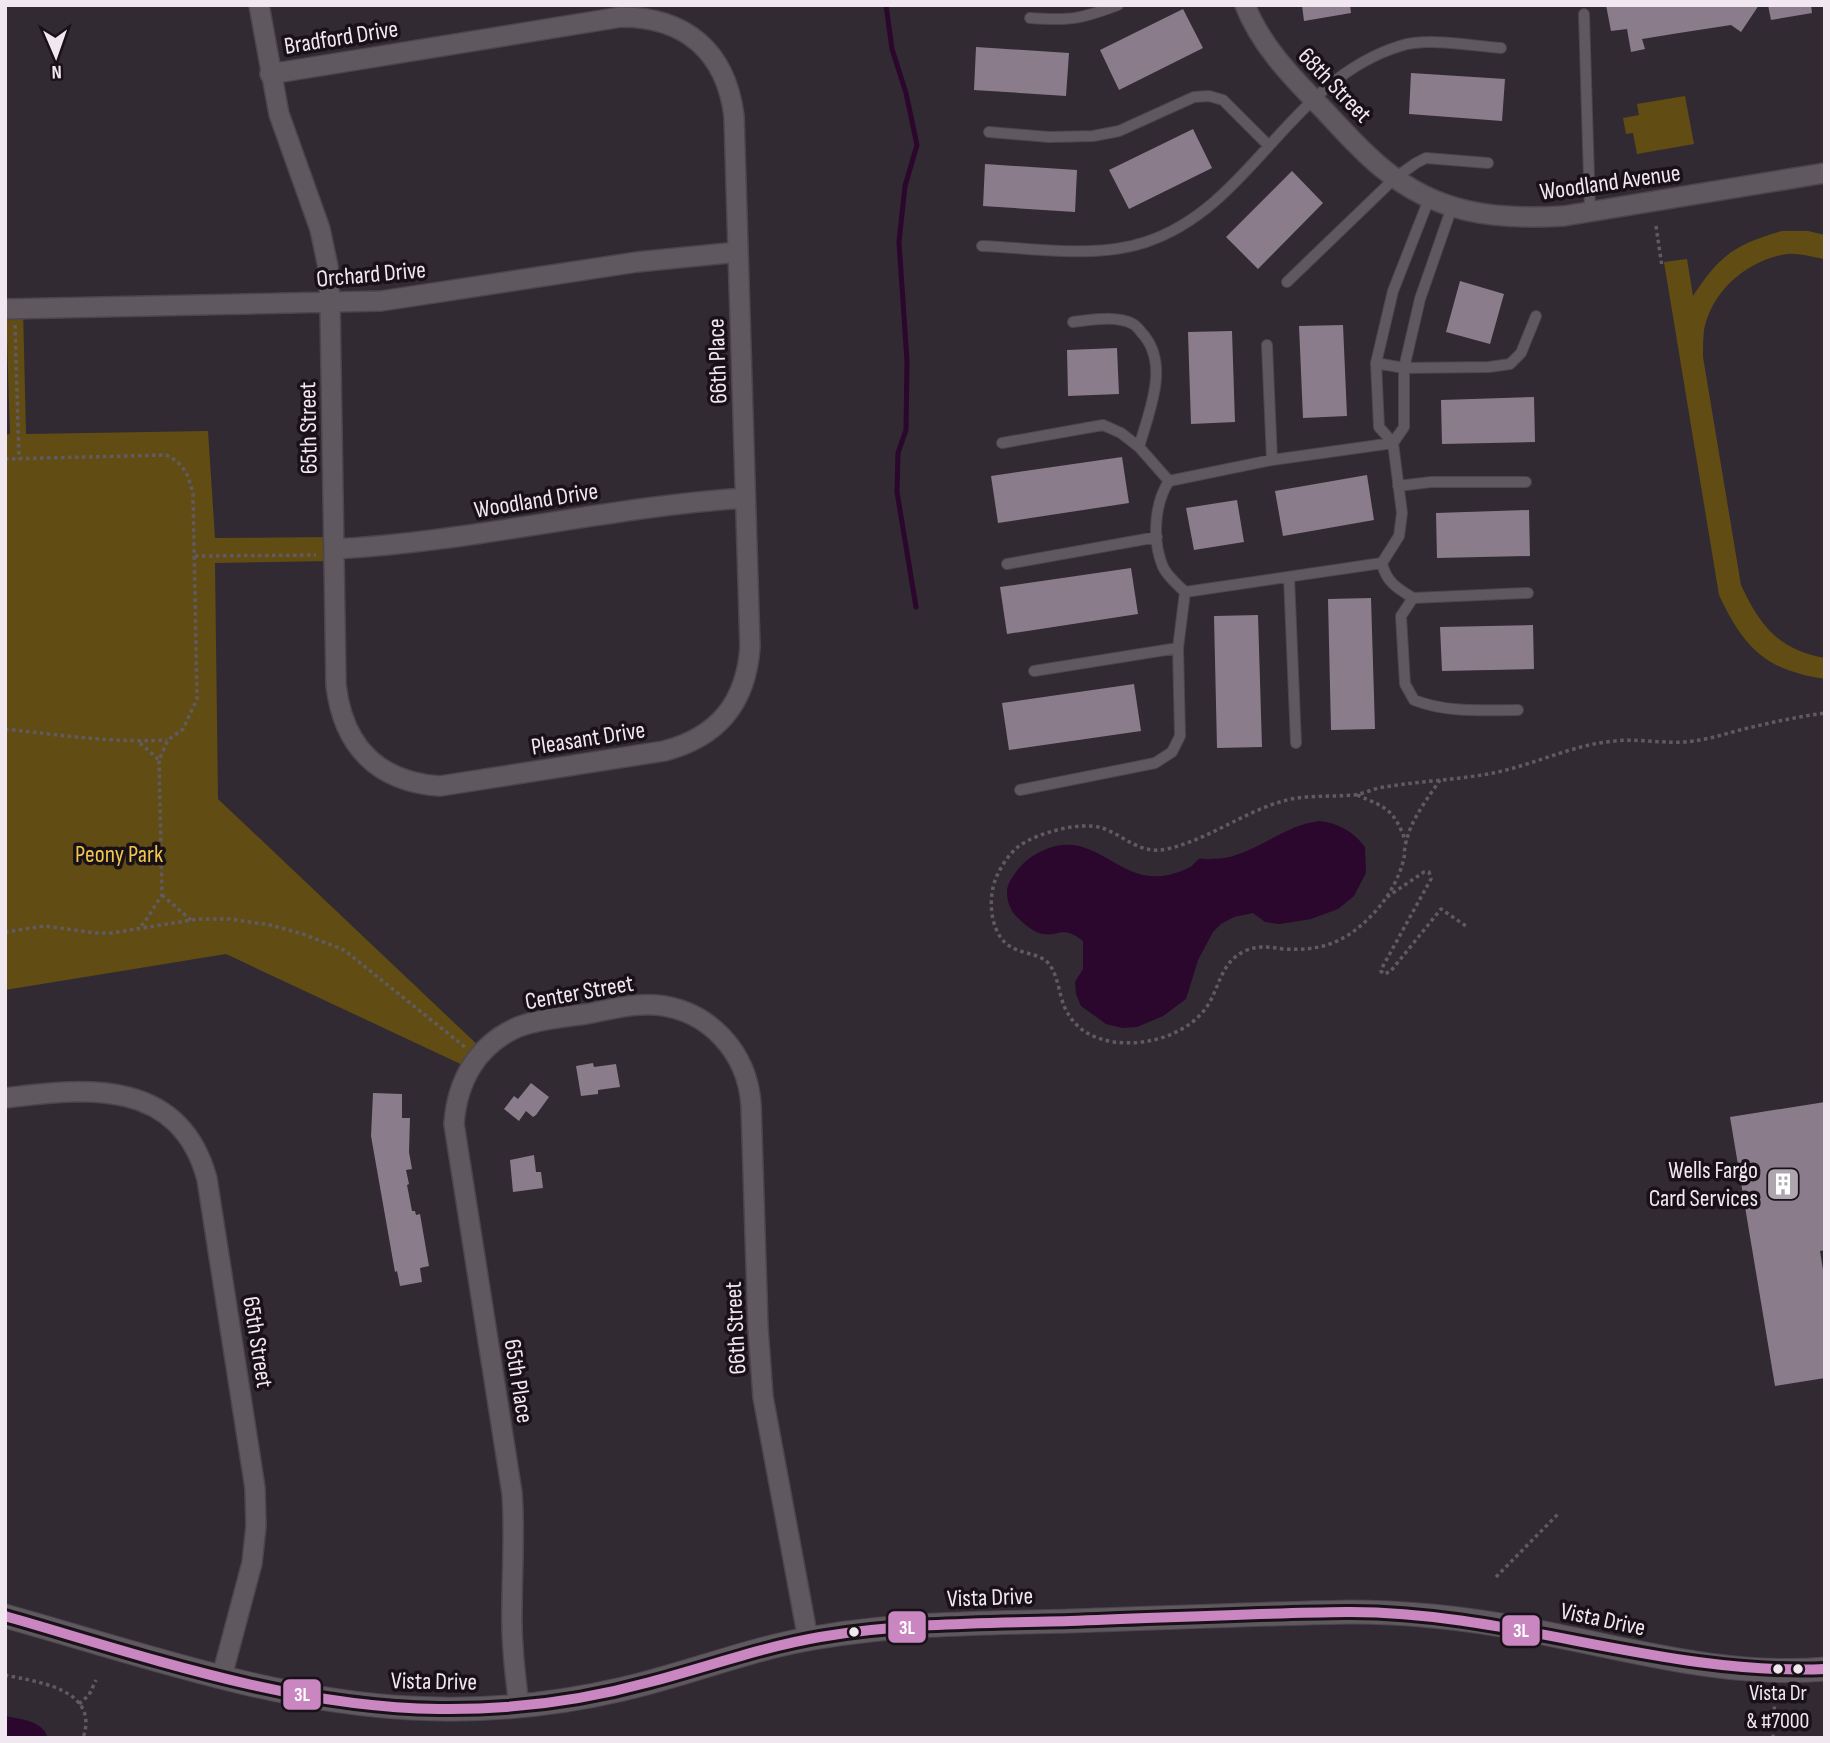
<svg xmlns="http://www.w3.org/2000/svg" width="1830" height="1743" viewBox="0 0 1830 1743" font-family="'Sofia Sans Condensed',sans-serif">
<rect width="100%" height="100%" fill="#312a32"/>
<path fill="#614d13" d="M 1685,96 L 1694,144 L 1637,154 L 1633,133 L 1626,134 L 1623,118 L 1639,115 L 1637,104 Z
M 1782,231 L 1808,231 L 1825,235 L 1825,259 C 1813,257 1799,253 1787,254 C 1748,260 1712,290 1704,330 C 1703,339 1703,348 1703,357 L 1741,585 C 1760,626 1779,650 1825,658 L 1825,679 C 1765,670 1744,648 1719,595 L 1664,262 L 1687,259 L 1693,296 C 1720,255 1734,245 1782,231 Z
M 23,308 L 26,434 L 208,431 L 215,538 L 334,537 L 334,561 L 215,563 L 218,799 L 483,1050 L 469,1068 L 226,954 L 5,990 L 5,435 L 10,434 L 6,309 Z"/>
<path fill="#2b062d" d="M 1319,821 C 1339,823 1354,832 1365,847 L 1366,873 L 1354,896 L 1338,909 L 1311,919 L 1280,924 L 1265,922 L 1253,913 L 1234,917 L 1221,924 L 1213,932 L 1198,960 L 1186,999 L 1163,1016 L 1137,1027 L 1122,1028 L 1106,1024 L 1081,1006 L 1076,994 L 1075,982 L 1083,969 L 1083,941 C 1061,923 1058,939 1039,933 C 1031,930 1023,923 1017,917 C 1009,910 1004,893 1009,883 C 1015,871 1026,859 1038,853 C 1091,824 1114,881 1162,876 C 1171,875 1184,871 1192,866 C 1192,865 1199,859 1199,859 C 1203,858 1206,860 1210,859 C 1218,859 1228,858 1236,855 C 1266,845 1288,825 1319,821 Z
M 6,1716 C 22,1720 42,1720 48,1738 L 5,1738 Z"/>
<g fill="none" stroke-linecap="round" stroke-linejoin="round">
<path stroke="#2b062d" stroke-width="5" d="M 886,5 L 892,49 L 906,93 L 917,145 L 905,186 L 899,242 L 907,361 L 906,430 L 898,453 L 897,492 L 916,607"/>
</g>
<path fill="#8b7c8c" d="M 1302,5 L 1350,5 L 1351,13 L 1304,21 Z
M 1606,5 L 1759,5 L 1741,32 L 1731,25 L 1679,33 L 1642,39 L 1645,49 L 1631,52 L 1627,29 L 1611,31 Z
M 1768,5 L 1811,5 L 1812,13 L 1771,20 Z
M 1183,9 L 1203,48 L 1119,90 L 1100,50 Z
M 976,47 L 1069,53 L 1066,96 L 974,90 Z
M 1411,73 L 1505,79 L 1502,121 L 1409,114 Z
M 1193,129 L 1212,168 L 1129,209 L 1109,170 Z
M 985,164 L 1077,170 L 1075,212 L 983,206 Z
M 1292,171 L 1323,203 L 1258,269 L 1226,237 Z
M 1460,281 L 1504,294 L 1490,344 L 1446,332 Z
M 1343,325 L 1347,416 L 1303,418 L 1299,326 Z
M 1232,331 L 1235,422 L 1191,424 L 1188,332 Z
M 1117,348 L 1119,394 L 1068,396 L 1067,350 Z
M 1534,397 L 1535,442 L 1442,444 L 1441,400 Z
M 1122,457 L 1129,503 L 998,523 L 991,476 Z
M 1367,475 L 1374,520 L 1283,536 L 1275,491 Z
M 1237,500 L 1244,542 L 1194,550 L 1186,508 Z
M 1529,510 L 1530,556 L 1437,558 L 1436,513 Z
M 1131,568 L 1138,614 L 1007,634 L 1000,587 Z
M 1371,598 L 1375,729 L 1331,730 L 1328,599 Z
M 1258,615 L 1262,747 L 1217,748 L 1214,616 Z
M 1533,625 L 1534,669 L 1442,671 L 1440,627 Z
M 1134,684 L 1141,731 L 1009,750 L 1002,703 Z
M 593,1063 L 594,1067 L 616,1064 L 620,1087 L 598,1090 L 598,1094 L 581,1096 L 576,1066 Z
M 531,1083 L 549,1097 L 536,1115 L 533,1117 L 526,1111 L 519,1121 L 504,1109 L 514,1096 L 518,1099 Z
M 373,1093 L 402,1094 L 402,1118 L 410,1118 L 409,1152 L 412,1169 L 406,1170 L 409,1184 L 407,1185 L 412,1211 L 415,1211 L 416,1215 L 420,1214 L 426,1249 L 429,1266 L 420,1268 L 422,1282 L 400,1286 L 397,1271 L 395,1272 L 371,1136 Z
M 1825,1102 L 1825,1250 L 1820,1251 L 1825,1283 L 1825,1378 L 1775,1386 L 1730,1117 Z
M 534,1155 L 536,1172 L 541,1172 L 543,1188 L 513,1192 L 510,1160 Z"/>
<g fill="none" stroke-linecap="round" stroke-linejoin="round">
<g stroke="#4c454d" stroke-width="12">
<path id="service" d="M 1584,14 L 1590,211
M 1030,18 C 1070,21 1081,19 1118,5
M 989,132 L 1049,137 L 1093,136 L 1119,131 L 1194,97 L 1209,96 L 1223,100 L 1268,145
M 1429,199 L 1393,291 L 1376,363 L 1379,427 L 1393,443 L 1402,513 L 1399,536 L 1382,563 C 1386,582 1397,588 1413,598 L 1528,593
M 982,246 C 1035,248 1095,259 1146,242 C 1252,207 1288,81 1400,46 C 1428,37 1472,46 1501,48
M 1287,282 L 1395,178 L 1416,163 L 1426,158 L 1488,163
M 1073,322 C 1091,320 1116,315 1133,324 C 1135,325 1140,330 1141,332 C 1171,363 1149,411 1139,447
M 1376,363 L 1404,368 L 1489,367 L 1510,364 L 1521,353 L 1536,316
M 1002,443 L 1103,425 L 1121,433 L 1139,447 L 1169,481
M 1272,460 L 1393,443 L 1404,427 L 1404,368 L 1420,299 L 1452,207
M 1398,486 L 1431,482 L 1526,482
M 1007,564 L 1157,537
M 1289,577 L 1296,743
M 1185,592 L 1382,563
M 1413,598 L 1401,616 L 1405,684 L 1414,700 C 1447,713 1482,710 1518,710
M 1034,671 L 1178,648
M 1020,790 L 1155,763 L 1172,752 L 1180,736 L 1178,648 L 1185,592 C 1178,585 1167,576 1163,567 C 1152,541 1154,504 1169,481 L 1272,460 L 1267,345"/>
</g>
<g stroke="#4c454d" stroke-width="22">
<path id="minor" d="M 259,5 L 279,114 L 320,229 L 328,267 L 330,304 L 336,685 C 343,746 378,782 440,786 L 664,751 C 718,737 746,703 750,647 L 734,116 C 726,52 686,17 621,17 L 270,74
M 1245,5 C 1261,46 1292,77 1322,108 C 1341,128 1360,150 1382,168 C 1437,214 1495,220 1564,216 L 1825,173
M 5,309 L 381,301 L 637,262 L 738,252
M 334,549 C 472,542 607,507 745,498
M 5,1098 C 89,1087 180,1079 207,1179 L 255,1488 L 256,1526 L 252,1563 L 222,1676
M 519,1706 C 515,1673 511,1641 512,1608 C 512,1569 515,1532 512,1493 L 454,1124 C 457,1081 477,1045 518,1027 C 539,1019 564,1017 586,1014 C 609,1010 633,1003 656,1005 C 709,1010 747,1052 751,1104 L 758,1328 L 763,1397 L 808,1639"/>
</g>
<g stroke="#4c454d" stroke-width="25">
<path id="tertiary" d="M 5,1616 C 138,1653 272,1701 411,1708 C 482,1712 554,1705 623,1689 C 689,1674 753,1647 820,1637 C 903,1623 986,1623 1069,1621 C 1162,1618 1255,1614 1348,1612 C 1406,1612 1465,1618 1523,1629 C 1622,1647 1722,1678 1825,1669"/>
</g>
<path stroke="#615b61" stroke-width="3.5" stroke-dasharray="3.5 3.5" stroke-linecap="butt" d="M 1656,226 L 1662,267
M 15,325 L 19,459
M 5,459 L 166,455 C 184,463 189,476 193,494 L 197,699 L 183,729 L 168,740 L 159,760 L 162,895 L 144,923 L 137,929
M 195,556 L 316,555
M 5,729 C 60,735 112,743 167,740
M 140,743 L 158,759
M 1440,780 C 1427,799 1411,820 1406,842 C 1404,847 1405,853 1404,858 C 1399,880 1385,903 1369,918 C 1343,944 1319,951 1283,949 C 1270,947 1258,945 1245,951 C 1220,962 1220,988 1206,1008 C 1185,1036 1146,1046 1114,1042 C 1091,1038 1075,1029 1065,1008 C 1059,995 1058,975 1049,964 C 1041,954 1024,954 1013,948 C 990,937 987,899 996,878 C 1001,866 1009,854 1019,846 C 1037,833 1080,821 1102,828 C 1126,836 1139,855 1167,849 C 1211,839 1247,809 1291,799 C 1312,795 1333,797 1354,795 C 1364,794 1374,788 1384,787 C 1420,781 1457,780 1493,773 C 1534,765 1574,744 1615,741 C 1641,738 1668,745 1694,741 C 1709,739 1725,734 1740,730 C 1768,723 1796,717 1825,713
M 1357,795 C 1388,808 1394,810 1406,842
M 162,895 L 191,920
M 1387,897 L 1424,872 L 1429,872 L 1431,879 L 1383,966 L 1381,971 L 1383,974 L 1390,972 L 1441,909 L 1466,926
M 5,932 L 45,926 L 96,933 L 112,933 L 198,919 L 230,919 L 270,925 L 303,934 L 344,950 L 465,1047
M 1496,1577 L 1559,1513
M 5,1675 C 38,1682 100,1689 83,1738
M 79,1704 L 89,1695 L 96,1680
M 1773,1738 L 1775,1693"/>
<use href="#service" stroke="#5f595f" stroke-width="10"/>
<use href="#minor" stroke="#5f595f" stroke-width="19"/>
<use href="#tertiary" stroke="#5f595f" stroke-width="23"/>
<g stroke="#181218" stroke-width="16">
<path id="bus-1" d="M 5,1616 C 147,1657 290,1707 439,1709 C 510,1710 581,1701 650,1682 C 707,1667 762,1647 820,1637 C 903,1623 986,1623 1070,1621 C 1162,1618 1255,1613 1347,1612 C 1509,1611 1663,1676 1825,1669"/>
</g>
<use href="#bus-1" stroke="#c986c0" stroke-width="10"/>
</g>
<defs>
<g id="building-square" transform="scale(1.75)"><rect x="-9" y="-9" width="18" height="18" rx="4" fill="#aea5ae" stroke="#181218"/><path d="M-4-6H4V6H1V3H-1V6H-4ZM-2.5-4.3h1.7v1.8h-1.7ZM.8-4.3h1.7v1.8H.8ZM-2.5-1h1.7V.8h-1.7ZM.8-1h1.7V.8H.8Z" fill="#fff"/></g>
</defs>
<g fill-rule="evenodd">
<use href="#building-square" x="1783" y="1184"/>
</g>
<g fill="#f1e7f1" stroke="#181218" stroke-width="2.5">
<circle cx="854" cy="1632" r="6"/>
<circle cx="1778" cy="1669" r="6"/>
<circle cx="1798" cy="1669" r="6"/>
</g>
<g text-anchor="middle" stroke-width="7" stroke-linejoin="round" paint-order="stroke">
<g font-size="22" fill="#f1e7f1" stroke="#181218">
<text x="1778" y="1700">Vista Dr<tspan x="1778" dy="28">&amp; #7000</tspan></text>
</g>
<g font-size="24" fill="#f1e7f1" stroke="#181218">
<text transform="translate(341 37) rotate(-9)" y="8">Bradford Drive</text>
<text transform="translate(1335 85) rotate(46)" y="8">68th Street</text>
<text transform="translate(1610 182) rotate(-8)" y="8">Woodland Avenue</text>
<text transform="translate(371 274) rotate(-5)" y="8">Orchard Drive</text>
<text transform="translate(717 361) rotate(-92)" y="8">66th Place</text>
<text transform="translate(308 428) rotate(-91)" y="8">65th Street</text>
<text transform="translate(536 500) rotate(-9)" y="8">Woodland Drive</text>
<text transform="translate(588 738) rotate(-9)" y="8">Pleasant Drive</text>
<text transform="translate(579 992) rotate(-10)" y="8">Center Street</text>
<text transform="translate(735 1328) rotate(-93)" y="8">66th Street</text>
<text transform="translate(258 1342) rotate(81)" y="8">65th Street</text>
<text transform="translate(519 1381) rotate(81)" y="8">65th Place</text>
<text transform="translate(990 1597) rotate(-2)" y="8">Vista Drive</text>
<text transform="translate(1603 1619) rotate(12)" y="8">Vista Drive</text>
<text transform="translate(434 1681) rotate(1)" y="8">Vista Drive</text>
</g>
<g font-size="24" fill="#f2c64e" stroke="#181218">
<text x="119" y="862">Peony Park</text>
</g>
<g font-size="24" fill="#f1e7f1" stroke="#181218" text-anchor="end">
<text x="1758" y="1178">Wells Fargo<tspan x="1758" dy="28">Card Services</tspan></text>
</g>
</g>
<g stroke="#181218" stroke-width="2.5">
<rect x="887" y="1610" width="40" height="34" rx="7" fill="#c986c0"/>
<rect x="1501" y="1614" width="40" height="33" rx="7" fill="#c986c0"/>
<rect x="282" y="1678" width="40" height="33" rx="7" fill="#c986c0"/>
</g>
<g font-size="19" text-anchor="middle" font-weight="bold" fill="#fff">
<text x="907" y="1634">3L</text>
<text x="1521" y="1637">3L</text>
<text x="302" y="1701">3L</text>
</g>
<rect width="1830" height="1743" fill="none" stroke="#f1e7f1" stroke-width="14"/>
<g transform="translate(56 56) rotate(178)" stroke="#181218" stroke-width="5" paint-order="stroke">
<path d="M0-5L12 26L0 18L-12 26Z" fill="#f1e7f1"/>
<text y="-10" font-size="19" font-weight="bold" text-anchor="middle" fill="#f1e7f1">N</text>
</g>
</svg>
